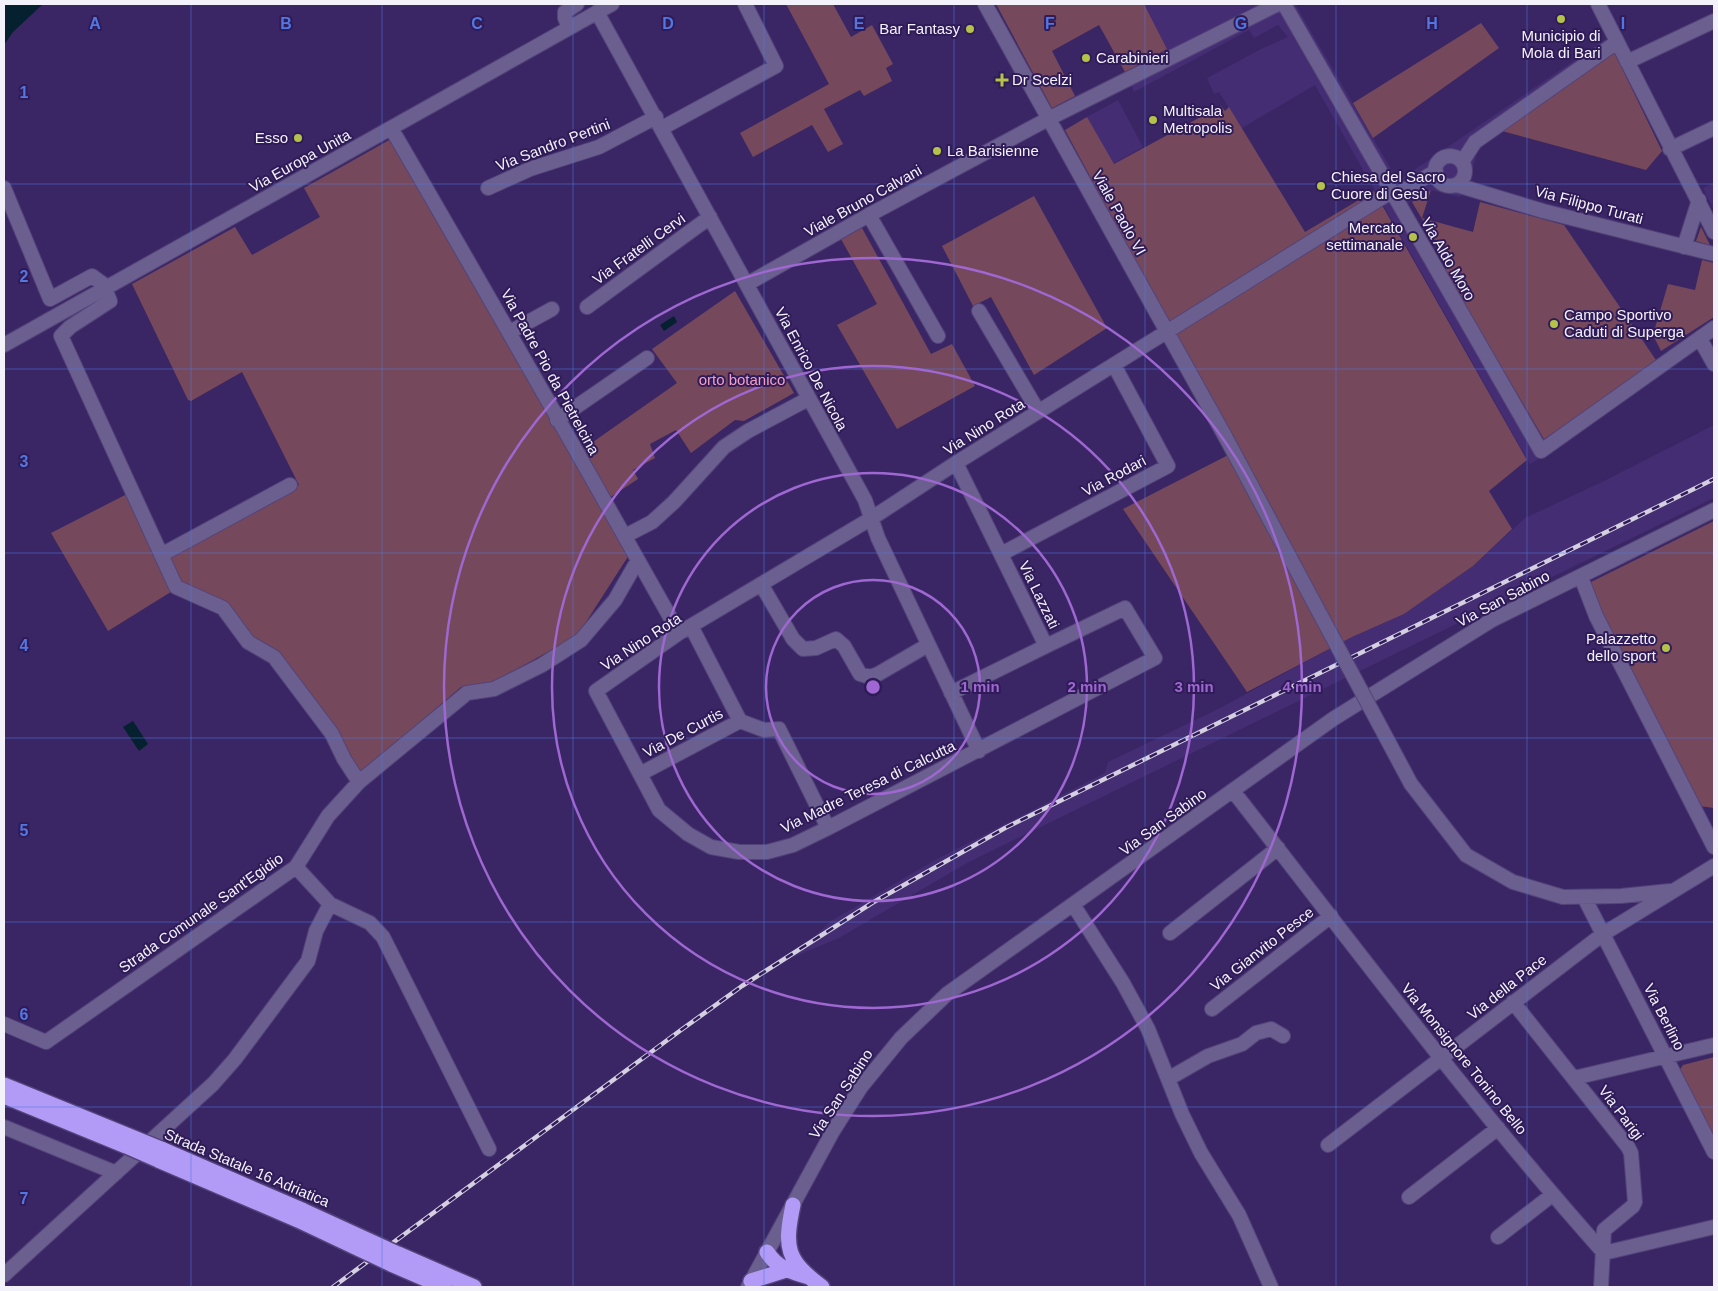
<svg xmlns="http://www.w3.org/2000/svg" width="1718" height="1291" viewBox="0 0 1718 1291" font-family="Arial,sans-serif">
<rect width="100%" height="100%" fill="#3a2665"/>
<path fill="#442d73" d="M 1144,4 L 1295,4 L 1398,181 L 1607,38 L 1614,52 L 1478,148 L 1469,184 L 1460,197 L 1431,190 L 1408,203 L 1444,270 L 1544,439 L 1548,453 L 1530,464 L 1315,85 L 1242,128 L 1219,92 L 1214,94 L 1207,78 L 1261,49 L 1288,37 L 1278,25 L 1254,38 L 1249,30 L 1134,92 L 1126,72 L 1167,49 Z
M 1118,100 L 1143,147 L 1113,164 L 1087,117 Z
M 1714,183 L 1714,210 L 1703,188 Z
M 1714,425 L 1714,498 L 967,863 L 839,938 L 791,958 L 831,921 L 935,860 L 1105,773 L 1108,762 L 1216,710 L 1352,637 L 1404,614 L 1473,566 L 1525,518 L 1606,480 Z"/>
<path fill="#75495b" d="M 786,4 L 833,4 L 851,37 L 872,25 L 893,64 L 886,68 L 892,81 L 864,96 L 860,90 L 824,109 L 843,144 L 828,152 L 812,125 L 753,157 L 740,133 L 829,84 Z
M 996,4 L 1144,4 L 1167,49 L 1125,72 L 1099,25 L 1052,51 L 1075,96 L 1052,108 Z
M 1481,23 L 1499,48 L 1373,138 L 1353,103 Z
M 1614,52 L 1662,151 L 1646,170 L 1502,131 Z
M 1221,106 L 1225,111 L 1229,107 L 1305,232 L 1374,191 L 1527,460 L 1489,491 L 1512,529 L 1473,566 L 1404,614 L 1352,637 L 1247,692 L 1123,509 L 1238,450 L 1065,130 L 1087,117 L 1114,164 Z
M 391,139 L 629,555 L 577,636 L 495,681 L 461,687 L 358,775 L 225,603 L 178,582 L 167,557 L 299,485 L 242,372 L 191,401 L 188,400 L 132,284 L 235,227 L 252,255 L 320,217 L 304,188 Z
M 1431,190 L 1422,218 L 1473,232 L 1480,202 L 1564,225 L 1658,363 L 1544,439 L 1444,270 L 1450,266 L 1412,202 Z
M 1034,196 L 1107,328 L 1034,375 L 991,297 L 973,306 L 942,246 Z
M 1701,227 L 1710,245 L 1696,241 Z
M 862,228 L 931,354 L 952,344 L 975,386 L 897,429 L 837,325 L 877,304 L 841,239 Z
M 1702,260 L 1714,263 L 1714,317 L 1661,351 L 1653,335 L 1668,284 L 1695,290 Z
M 735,291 L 794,393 L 744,421 L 735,420 L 691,453 L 676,430 L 650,444 L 655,458 L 633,470 L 638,479 L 609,498 L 583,449 L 677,383 L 652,349 Z
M 127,494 L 174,590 L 108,631 L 51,533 Z
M 1714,521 L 1714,808 L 1699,806 L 1596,601 L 1591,582 Z
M 1714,1057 L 1714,1136 L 1679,1071 L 1683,1065 Z"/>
<path fill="#05202e" d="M 4,4 L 43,4 L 13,32 L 4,45 Z
M 674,316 L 677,322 L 664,331 L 660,325 Z
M 133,721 L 148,744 L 139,751 L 123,727 Z"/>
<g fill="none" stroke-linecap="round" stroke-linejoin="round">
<g stroke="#54437a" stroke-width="16">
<path id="minor" d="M 985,4 L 1226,438
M 1284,4 L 1541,451 L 1714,328
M 1598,4 L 1714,232
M 597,12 L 865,500 L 878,538 L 979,751
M 569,28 L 565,18 L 565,12 L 577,4
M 1627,62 L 1714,21
M 391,128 C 489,296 584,464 679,633
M 662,128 L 776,66 L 745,4
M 1670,149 L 1714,128
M1435 171a15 15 0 1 1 30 0a15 15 0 1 1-30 0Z
M 1462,162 L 1475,142 L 1617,42
M 1457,185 L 1543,211 L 1714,254
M 4,188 L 50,299 L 92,276 L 103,284 L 110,301 L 70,327 L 61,336 L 176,587 L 223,608 L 248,642 L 274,657 L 332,734 L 344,759 L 359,782
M 488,188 L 530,169 L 599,147 L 656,117
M 1394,196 L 1436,171
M 869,215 L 938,336
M 1684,247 L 1699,200
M 747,284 L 869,215 L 1048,119 L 1278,4
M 587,307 L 710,217
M 979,311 L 1038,411
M 510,332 L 552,309
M 1700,339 L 1714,364
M 4,345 L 612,4
M 557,420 L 647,358
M 625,536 L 652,522 L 674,502 L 724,447 L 748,431 L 808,399
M 1001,554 L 1168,466 L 1114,365
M 161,555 L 290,485
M 1581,577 L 1596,616 L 1714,847
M 761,584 L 793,639 L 803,649 L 816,648 L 836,639 L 844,646 L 860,674 L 870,677 L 878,674 L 928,645
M 692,628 L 740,721 L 764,730 L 779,729 L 828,828
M 1046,646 L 1125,608 L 1155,658 L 828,828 L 793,845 L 767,852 L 739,852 L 711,847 L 688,834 L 659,810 L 596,691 L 679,633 L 872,518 L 956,463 L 1391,192
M 951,693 L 1046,646 L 956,463
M 640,774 L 740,721
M 1411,784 L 1466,855 L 1513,882 L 1563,897 L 1621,896 L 1670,891
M 1233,791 C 1355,947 1473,1106 1604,1253 L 1714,1227
M 1584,897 L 1714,1152
M 330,904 L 370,923 L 383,937 L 489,1149
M 1074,906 L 1123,983 L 1148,1029 L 1182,1114 L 1201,1153 L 1239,1215 L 1271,1287
M 1170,933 L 1278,848
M 1513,1002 L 1628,1147 L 1631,1153 L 1635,1202 L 1633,1206 L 1604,1230 L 1601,1287
M 1212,1009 L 1331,916
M 4,1024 L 46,1042 L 296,867 L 328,816 L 359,782 L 467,693 L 494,689 L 542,665 L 581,640 L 615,600 L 638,560
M 1574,1078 L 1714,1045
M 1168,1079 L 1208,1056 L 1242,1044 L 1256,1033 L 1271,1029 L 1283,1036
M 4,1127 L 116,1173
M 1328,1145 L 1603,934 L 1714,866
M 1409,1197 L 1498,1128
M 1498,1237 L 1552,1195
M 4,1275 L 213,1084 L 235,1059 L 308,961 L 316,931 L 330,904 L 296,867
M 748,1287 L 833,1131 L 861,1087 L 901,1038 L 947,994 L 1333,719 L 1492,620 L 1714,510"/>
</g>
<g stroke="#54437a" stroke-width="18">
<path id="highway" d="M 4,1085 L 129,1136
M 4,1096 L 126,1146
M 161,1149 L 304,1211
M 158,1160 L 298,1220
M 793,1205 C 784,1248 786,1260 822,1287
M 767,1252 C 777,1268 791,1272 809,1277
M 398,1254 L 474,1287
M 391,1264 L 444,1287
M 751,1281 L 786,1270"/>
</g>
<use href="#minor" stroke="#6a5f8e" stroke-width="14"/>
<use href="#highway" stroke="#b29bf7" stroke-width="15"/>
<g stroke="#d4cfe1" stroke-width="4.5">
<path id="rail" d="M 333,1287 L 681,1030 L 742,986 L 872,903 L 1005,828 L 1714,479"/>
</g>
<use href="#rail" stroke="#301b59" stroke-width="2.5" stroke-dasharray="8" stroke-linecap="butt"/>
<g stroke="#54437a" stroke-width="16" stroke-linecap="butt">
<path id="minor-bridge" d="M 1226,438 L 1411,784"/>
</g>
<g stroke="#54437a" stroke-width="18" stroke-linecap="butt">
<path id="highway-bridge" d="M 129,1136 L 161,1149
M 126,1146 L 158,1160
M 304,1211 L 398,1254
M 298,1220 L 391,1264"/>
</g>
<use href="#minor-bridge" stroke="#6a5f8e" stroke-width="14"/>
<use href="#highway-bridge" stroke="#b29bf7" stroke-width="15"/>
</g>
<path fill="none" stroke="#5277e0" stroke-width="1" stroke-opacity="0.55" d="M 191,4 L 191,1287M 382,4 L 382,1287M 573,4 L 573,1287M 764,4 L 764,1287M 954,4 L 954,1287M 1145,4 L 1145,1287M 1336,4 L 1336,1287M 1527,4 L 1527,1287M 4,184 L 1714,184M 4,369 L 1714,369M 4,553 L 1714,553M 4,738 L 1714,738M 4,922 L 1714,922M 4,1107 L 1714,1107"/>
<g fill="none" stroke="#9f67d1" stroke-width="2.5">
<circle cx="873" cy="687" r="107"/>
<circle cx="873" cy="687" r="214"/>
<circle cx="873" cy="687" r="321"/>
<circle cx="873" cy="687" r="429"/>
</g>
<g fill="#b5c249" stroke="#301b59" stroke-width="2">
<circle cx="1561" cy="19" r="5"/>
<circle cx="970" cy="29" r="5"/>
<circle cx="1086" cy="58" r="5"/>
<path d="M999.5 72.5h5v5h5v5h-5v5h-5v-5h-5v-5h5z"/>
<circle cx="1153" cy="120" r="5"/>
<circle cx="298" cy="138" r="5"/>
<circle cx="937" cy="151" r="5"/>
<circle cx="1321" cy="186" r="5"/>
<circle cx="1413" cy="237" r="5"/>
<circle cx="1554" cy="324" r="5"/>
<circle cx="1666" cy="648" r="5"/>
</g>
<g text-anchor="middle" stroke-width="4" stroke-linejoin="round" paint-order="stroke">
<g font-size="15" fill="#f3f2fa" stroke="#301b59" text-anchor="start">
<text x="960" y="34" text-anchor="end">Bar Fantasy</text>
<text x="1561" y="41" text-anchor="middle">Municipio di<tspan x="1561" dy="17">Mola di Bari</tspan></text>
<text x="1096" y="63">Carabinieri</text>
<text x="1012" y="85">Dr Scelzi</text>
<text x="1163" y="116">Multisala<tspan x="1163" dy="17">Metropolis</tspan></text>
<text x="288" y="143" text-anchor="end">Esso</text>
<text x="947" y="156">La Barisienne</text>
<text x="1331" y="182">Chiesa del Sacro<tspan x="1331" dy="17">Cuore di Gesù</tspan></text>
<text x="1403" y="233" text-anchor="end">Mercato<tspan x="1403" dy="17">settimanale</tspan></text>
<text x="1564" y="320">Campo Sportivo<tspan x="1564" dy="17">Caduti di Superga</tspan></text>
<text x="1656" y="644" text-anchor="end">Palazzetto<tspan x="1656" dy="17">dello sport</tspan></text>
</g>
<g font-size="15" fill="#f3f2fa" stroke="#301b59">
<text transform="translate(553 145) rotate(-21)" y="5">Via Sandro Pertini</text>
<text transform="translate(300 161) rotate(-29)" y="5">Via Europa Unita</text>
<text transform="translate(863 201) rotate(-29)" y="5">Viale Bruno Calvani</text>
<text transform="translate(1589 205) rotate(15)" y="5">Via Filippo Turati</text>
<text transform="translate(1119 213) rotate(61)" y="5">Viale Paolo VI</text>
<text transform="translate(639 249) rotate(-36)" y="5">Via Fratelli Cervi</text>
<text transform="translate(1448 259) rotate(60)" y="5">Via Aldo Moro</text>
<text transform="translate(811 369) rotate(62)" y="5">Via Enrico De Nicola</text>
<text transform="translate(550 372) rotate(61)" y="5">Via Padre Pio da Pietrelcina</text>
<text transform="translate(984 427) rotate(-32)" y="5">Via Nino Rota</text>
<text transform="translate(1114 476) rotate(-28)" y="5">Via Rodari</text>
<text transform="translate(1039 595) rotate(64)" y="5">Via Lazzati</text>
<text transform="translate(1503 599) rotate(-28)" y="5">Via San Sabino</text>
<text transform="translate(641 642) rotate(-33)" y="5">Via Nino Rota</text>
<text transform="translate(683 733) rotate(-28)" y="5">Via De Curtis</text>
<text transform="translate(868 787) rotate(-26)" y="5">Via Madre Teresa di Calcutta</text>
<text transform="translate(1163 822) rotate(-36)" y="5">Via San Sabino</text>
<text transform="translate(201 913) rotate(-35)" y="5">Strada Comunale Sant'Egidio</text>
<text transform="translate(1262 949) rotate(-38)" y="5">Via Gianvito Pesce</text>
<text transform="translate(1507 987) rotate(-38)" y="5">Via della Pace</text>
<text transform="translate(1664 1017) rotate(63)" y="5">Via Berlino</text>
<text transform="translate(1464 1059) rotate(51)" y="5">Via Monsignore Tonino Bello</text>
<text transform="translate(841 1094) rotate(-57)" y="5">Via San Sabino</text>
<text transform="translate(1621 1113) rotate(53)" y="5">Via Parigi</text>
<text transform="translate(247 1168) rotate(23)" y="5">Strada Statale 16 Adriatica</text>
</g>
<g font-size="15" fill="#f5a0c2" stroke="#301b59">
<text x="742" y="385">orto botanico</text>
</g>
</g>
<g font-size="16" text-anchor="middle" font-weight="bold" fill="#5277e0" stroke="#301b59" stroke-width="4" stroke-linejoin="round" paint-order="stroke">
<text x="95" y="29">A</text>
<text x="286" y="29">B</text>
<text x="477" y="29">C</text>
<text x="668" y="29">D</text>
<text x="859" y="29">E</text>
<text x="1050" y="29">F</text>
<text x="1241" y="29">G</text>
<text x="1432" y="29">H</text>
<text x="1623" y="29">I</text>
<text x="24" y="98">1</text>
<text x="24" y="282">2</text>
<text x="24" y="467">3</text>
<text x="24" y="651">4</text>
<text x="24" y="836">5</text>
<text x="24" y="1020">6</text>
<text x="24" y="1204">7</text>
</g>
<circle cx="873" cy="687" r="8" fill="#9f67d1" stroke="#301b59" stroke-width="2.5"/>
<g font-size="15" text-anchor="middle" font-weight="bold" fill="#9f67d1" stroke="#301b59" stroke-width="4" stroke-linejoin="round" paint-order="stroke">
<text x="980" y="692">1 min</text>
<text x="1087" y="692">2 min</text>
<text x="1194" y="692">3 min</text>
<text x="1302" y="692">4 min</text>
</g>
<rect width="1718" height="1291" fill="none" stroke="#f3f2fa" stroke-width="10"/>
</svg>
